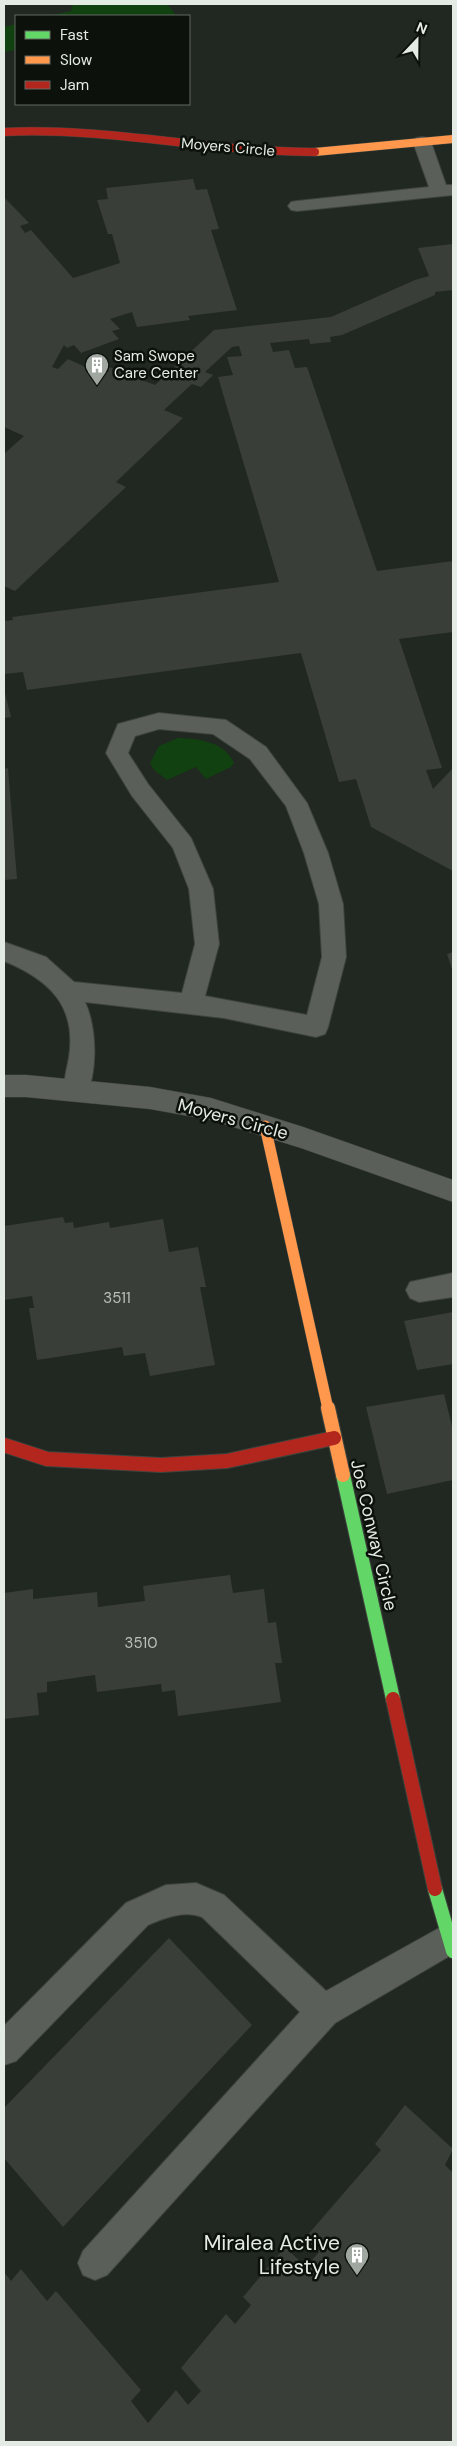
<svg xmlns="http://www.w3.org/2000/svg" width="457" height="2446" viewBox="0 0 457 2446" font-family="'DM Sans',sans-serif">
<rect width="100%" height="100%" fill="#212721"/>
<path fill="#114011" d="M 73,4 L 167,4 L 177,16 L 48,16 L 71,11 Z
M 16,24 L 16,50 L 4,52 L 4,27 Z
M 178,738 C 197,738 226,742 234,763 L 231,767 L 206,779 L 196,767 L 167,780 L 154,770 L 150,763 L 159,746 Z"/>
<path fill="#393e39" d="M 193,179 L 196,190 L 207,189 L 219,229 L 211,230 L 237,310 L 188,316 L 190,320 L 137,327 L 132,312 L 110,319 L 120,329 L 112,331 L 119,339 L 81,353 L 74,345 L 67,348 L 64,345 L 52,367 L 58,369 L 68,359 L 96,372 L 104,365 L 155,385 L 214,330 L 331,317 L 415,280 L 429,276 L 418,248 L 453,244 L 453,290 L 435,292 L 435,295 L 342,335 L 330,337 L 331,342 L 310,344 L 309,339 L 270,343 L 273,352 L 289,350 L 295,368 L 307,367 L 377,571 L 453,561 L 453,632 L 399,639 L 442,768 L 426,770 L 433,789 L 453,768 L 453,871 L 371,827 L 356,779 L 339,782 L 301,653 L 27,690 L 23,672 L 4,674 L 4,621 L 13,620 L 12,617 L 279,582 L 218,377 L 233,375 L 227,357 L 242,356 L 239,346 L 232,347 L 205,372 L 213,375 L 201,387 L 192,384 L 164,410 L 183,418 L 116,482 L 126,487 L 15,591 L 4,586 L 4,454 L 24,436 L 4,427 L 4,197 L 29,223 L 20,226 L 25,233 L 31,230 L 73,278 L 120,263 L 112,234 L 108,234 L 97,200 L 108,199 L 106,188 Z
M 4,689 L 11,717 L 4,718 Z
M 8,768 L 17,879 L 4,880 L 4,769 Z
M 453,952 L 453,972 L 447,954 Z
M 63,1217 L 65,1223 L 73,1222 L 74,1228 L 109,1222 L 110,1228 L 163,1219 L 169,1252 L 198,1247 L 206,1287 L 200,1287 L 215,1365 L 150,1376 L 145,1353 L 124,1356 L 122,1347 L 37,1360 L 29,1308 L 34,1308 L 32,1296 L 4,1300 L 4,1226 Z
M 453,1312 L 453,1364 L 417,1370 L 404,1321 Z
M 444,1394 L 453,1430 L 453,1480 L 387,1494 L 366,1407 Z
M 230,1575 L 233,1593 L 264,1589 L 268,1623 L 276,1622 L 282,1663 L 275,1663 L 281,1702 L 178,1716 L 175,1690 L 162,1692 L 161,1684 L 97,1692 L 95,1675 L 47,1682 L 47,1692 L 37,1693 L 39,1715 L 4,1719 L 4,1593 L 33,1589 L 33,1599 L 97,1592 L 98,1607 L 145,1601 L 143,1586 Z
M 169,1938 L 252,2025 L 63,2227 L 4,2158 L 4,2108 Z
M 405,2105 L 453,2149 L 445,2165 L 453,2173 L 453,2442 L 4,2442 L 4,2272 L 11,2281 L 21,2269 L 47,2301 L 56,2291 L 141,2390 L 131,2401 L 148,2423 L 176,2390 L 188,2405 L 201,2391 L 181,2368 L 226,2314 L 235,2324 L 251,2305 L 243,2297 L 285,2247 L 306,2267 L 319,2252 L 305,2238 L 381,2150 L 375,2144 Z"/>
<g fill="none" stroke-linecap="round" stroke-linejoin="round">
<g stroke="#3e443e" stroke-width="2">
<path id="lane" d="M 422,137 L 428,138 L 431,142 L 446,185 L 453,185 L 453,195 L 297,211 L 291,210 L 288,206 L 291,202 L 297,201 L 429,187 L 413,142 L 416,138 Z
M 159,713 L 226,720 L 266,747 L 307,803 L 328,853 L 343,904 L 346,957 L 328,1027 L 325,1034 L 316,1037 L 224,1018 L 85,1002 C 97,1028 98,1073 85,1098 L 76,1101 L 67,1098 C 61,1086 67,1070 69,1057 C 77,1005 48,979 4,961 L 4,942 L 46,957 L 74,982 L 182,993 L 195,944 L 189,889 L 173,848 L 132,796 L 106,753 L 118,724 ZM 159,729 L 213,734 L 250,759 L 286,806 L 304,853 L 319,904 L 322,957 L 307,1015 L 205,996 L 219,944 L 213,889 L 191,838 L 148,784 L 128,753 L 135,736 Z
M 453,1273 L 453,1297 L 419,1302 L 410,1298 L 406,1290 L 410,1282 Z
M 196,1883 L 224,1895 L 326,1991 L 450,1922 L 453,1923 L 453,1954 L 335,2023 L 107,2275 L 95,2280 L 83,2275 L 78,2263 L 83,2251 L 300,2012 L 202,1917 C 185,1910 164,1918 148,1925 L 16,2061 L 4,2065 L 4,2026 L 126,1903 L 166,1885 Z"/>
</g>
<g stroke="#3e443e" stroke-width="1">
<path id="street" d="M 4,1075 L 26,1075 L 150,1087 L 211,1098 L 303,1127 L 453,1180 L 453,1202 L 301,1148 L 211,1120 L 150,1109 L 26,1097 L 4,1097 Z"/>
</g>
<g stroke="#3e443e" stroke-width="16">
<path id="fast" d="M 343,1475 L 393,1699
M 435,1889 L 453,1951"/>
</g>
<g stroke="#3e443e" stroke-width="9">
<path id="slow-far2" d="M 315,152 L 453,139"/>
</g>
<g stroke="#3e443e" stroke-width="12">
<path id="slow-far1" d="M 265,1126 L 328,1409"/>
</g>
<g stroke="#3e443e" stroke-width="16">
<path id="slow" d="M 328,1408 L 343,1475"/>
</g>
<g stroke="#3e443e" stroke-width="9">
<path id="jam-far1" d="M 4,132 C 109,127 211,152 315,152"/>
</g>
<g stroke="#3e443e" stroke-width="16">
<path id="jam" d="M 4,1445 L 47,1459 L 161,1465 L 227,1461 L 334,1438
M 393,1699 L 435,1889"/>
</g>
<use href="#lane" fill="#5b5f5a" fill-rule="evenodd"/>
<use href="#street" fill="#5b5f5a" fill-rule="evenodd"/>
<use href="#fast" stroke="#63d668" stroke-width="14"/>
<use href="#slow-far2" stroke="#ff974d" stroke-width="8"/>
<use href="#slow-far1" stroke="#ff974d" stroke-width="11"/>
<use href="#slow" stroke="#ff974d" stroke-width="14"/>
<use href="#jam-far1" stroke="#b3261e" stroke-width="8"/>
<use href="#jam" stroke="#b3261e" stroke-width="14"/>
</g>
<defs>
<g id="building-pin" transform="scale(1.25)"><path d="M0 17L-7.5 6A9.5 9.5 0 1 1 7.5 6Z" fill="#a0a6a0" stroke="#0c110c"/><path d="M-4-6H4V6H1V3H-1V6H-4ZM-2.5-4.3h1.7v1.8h-1.7ZM.8-4.3h1.7v1.8H.8ZM-2.5-1h1.7V.8h-1.7ZM.8-1h1.7V.8H.8Z" fill="#fff"/></g>
</defs>
<g fill-rule="evenodd">
<use href="#building-pin" x="97" y="365"/>
<use href="#building-pin" x="357" y="2255"/>
</g>
<g text-anchor="middle" stroke-width="5" stroke-linejoin="round" paint-order="stroke">
<g font-size="15" fill="#e4ebe4" stroke="#0c110c">
<text transform="translate(228 147) rotate(5)" y="5">Moyers Circle</text>
</g>
<g font-size="15" fill="#e4ebe4" stroke="#0c110c" text-anchor="start">
<text x="114" y="361">Sam Swope<tspan x="114" dy="17">Care Center</tspan></text>
</g>
<g font-size="15" fill="#b9c0b9">
<text x="117" y="1303">3511</text>
<text x="141" y="1648">3510</text>
</g>
<g font-size="18" fill="#e4ebe4" stroke="#0c110c">
<text transform="translate(233 1119) rotate(15)" y="6">Moyers Circle</text>
<text transform="translate(374 1535) rotate(77)" y="6">Joe Conway Circle</text>
</g>
<g font-size="21" fill="#e4ebe4" stroke="#0c110c" text-anchor="end">
<text x="340" y="2250">Miralea Active<tspan x="340" dy="24">Lifestyle</tspan></text>
</g>
</g>
<rect width="457" height="2446" fill="none" stroke="#e4ebe4" stroke-width="10"/>
<rect x="15" y="15" width="175" height="90" fill="#0c110c" stroke="#626862"/>
<rect x="25" y="31" width="25" height="8" fill="#63d668" stroke="#626862"/>
<text x="60" y="40" font-size="15" fill="#e4ebe4">Fast</text>
<rect x="25" y="56" width="25" height="8" fill="#ff974d" stroke="#626862"/>
<text x="60" y="65" font-size="15" fill="#e4ebe4">Slow</text>
<rect x="25" y="81" width="25" height="8" fill="#b3261e" stroke="#626862"/>
<text x="60" y="90" font-size="15" fill="#e4ebe4">Jam</text>
<g transform="translate(417 40) rotate(22)" stroke="#0c110c" stroke-width="4" paint-order="stroke">
<path d="M0-4L9 19L0 12L-9 19Z" fill="#e4ebe4"/>
<text y="-8" font-size="14" font-weight="bold" text-anchor="middle" fill="#e4ebe4">N</text>
</g>
</svg>
